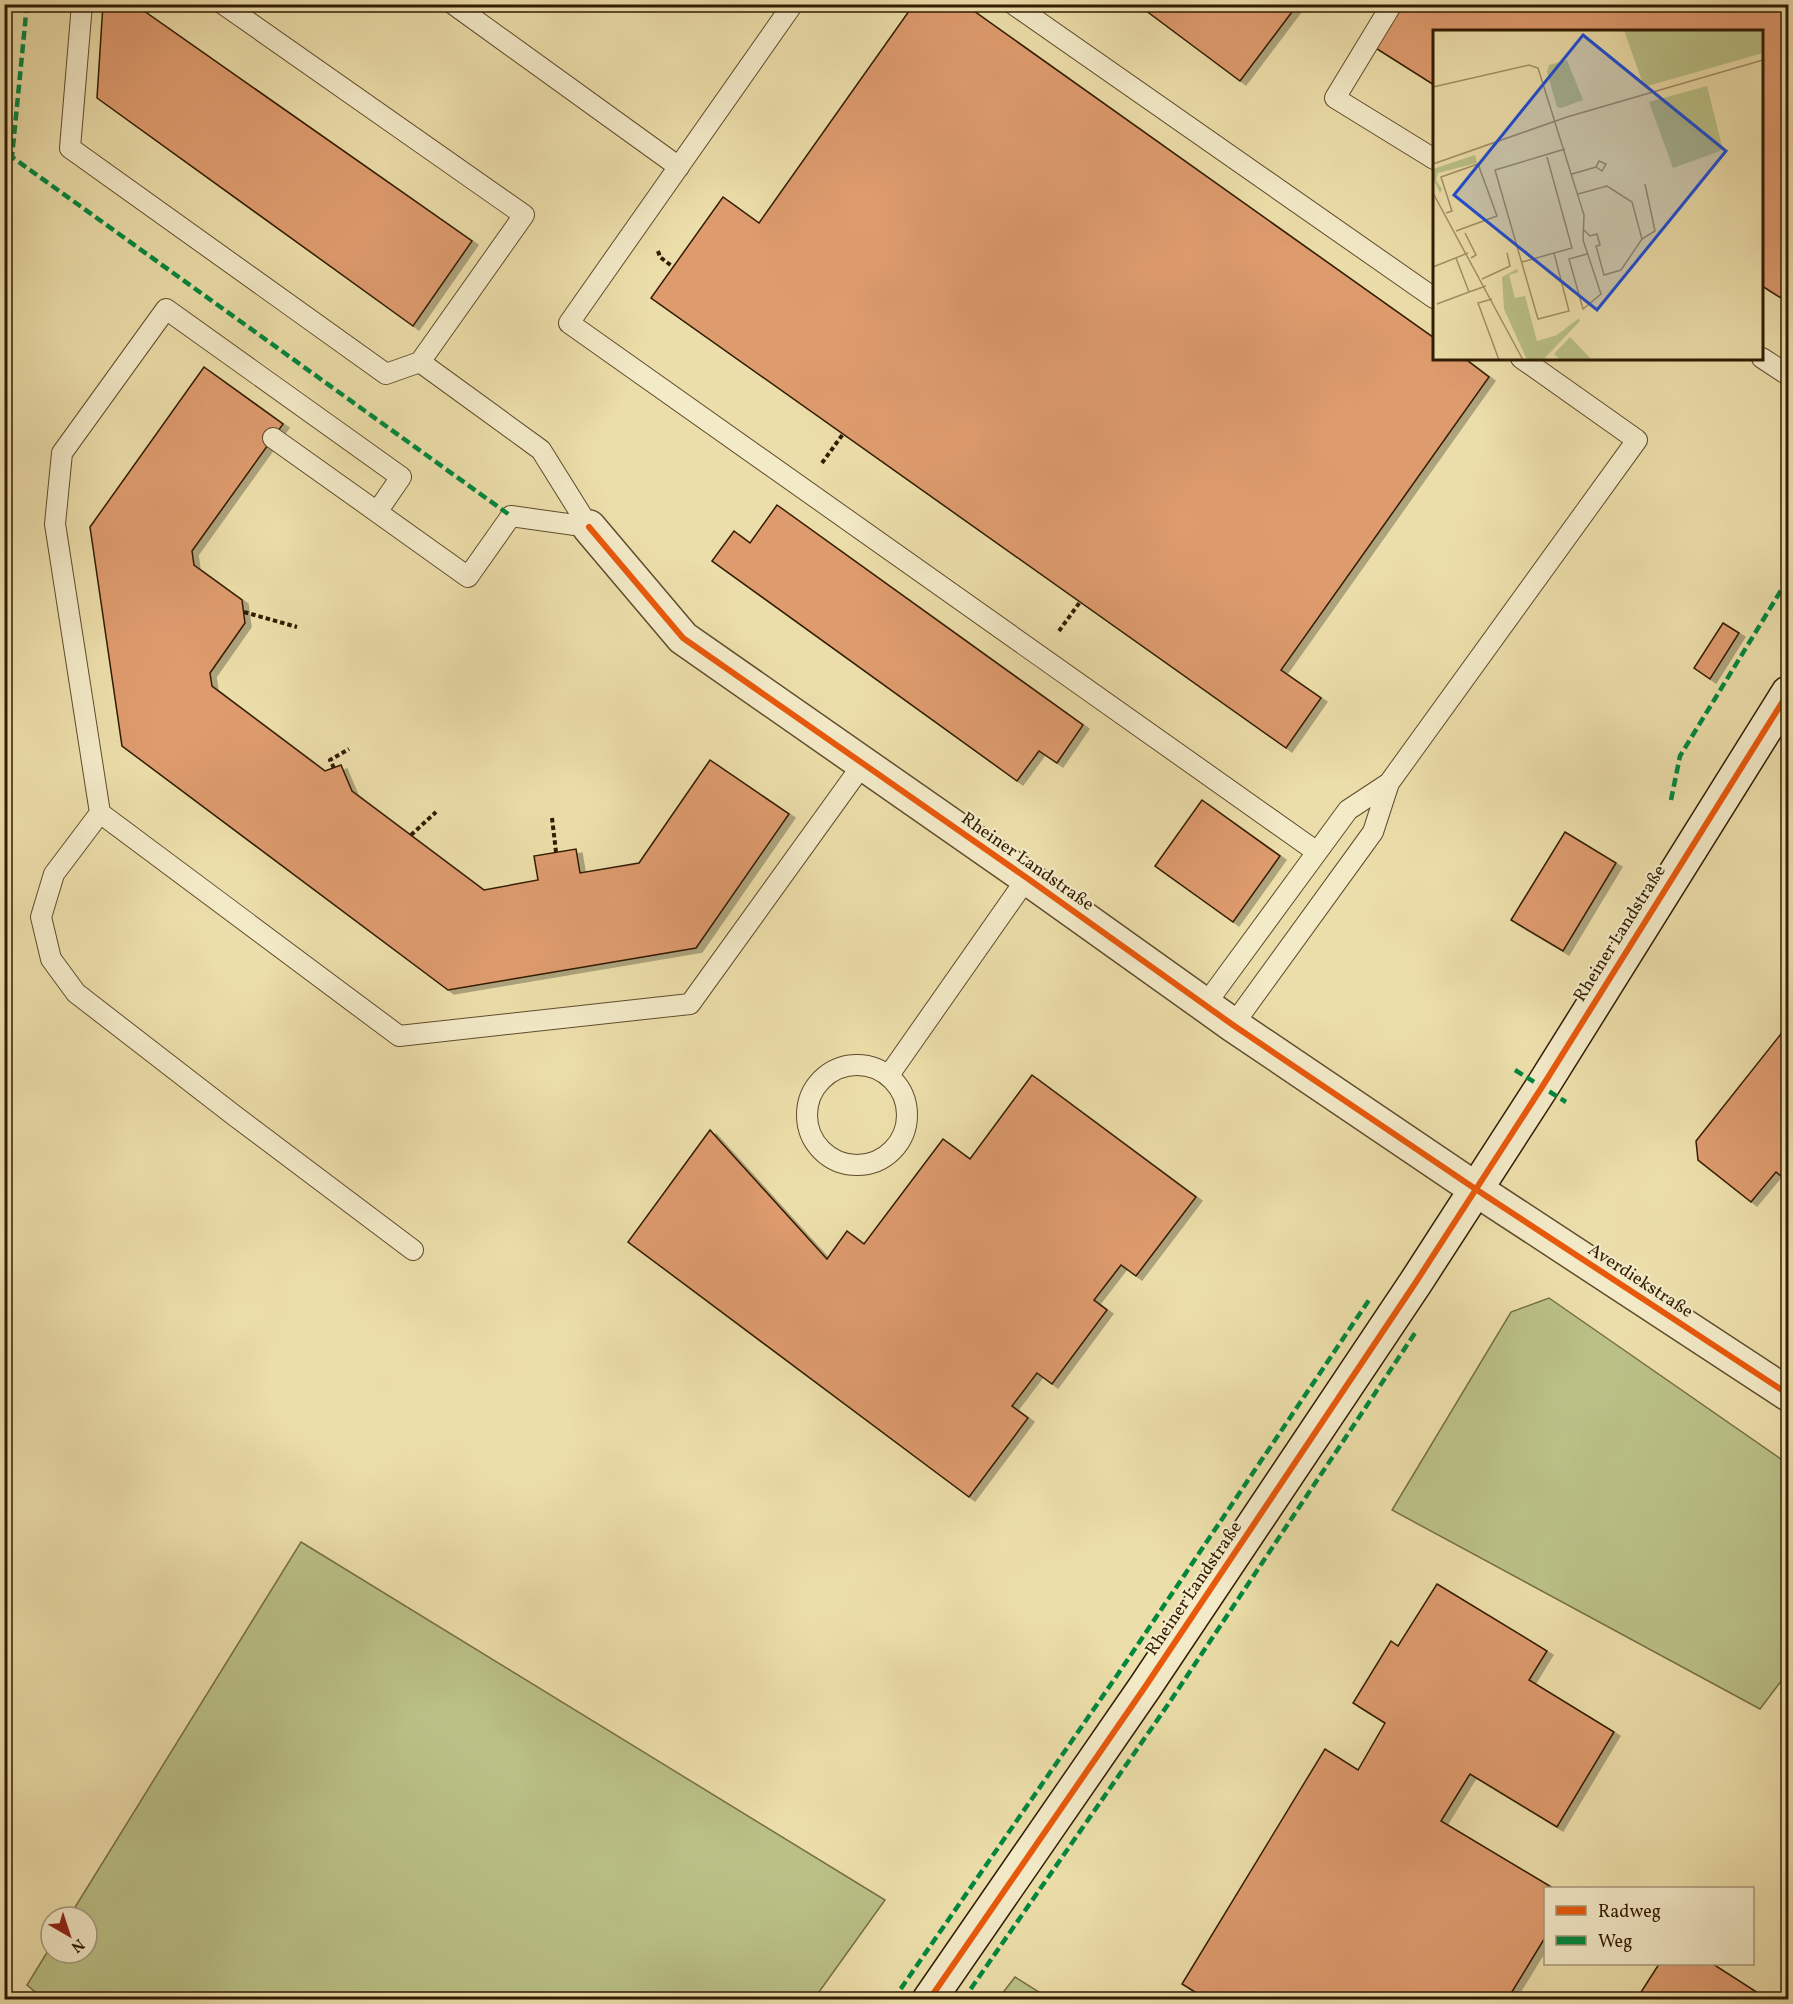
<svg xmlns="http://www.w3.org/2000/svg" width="1793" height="2004" viewBox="0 0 1793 2004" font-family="Vollkorn,serif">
<defs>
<filter id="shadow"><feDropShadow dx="6" dy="4" stdDeviation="0" flood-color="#0004"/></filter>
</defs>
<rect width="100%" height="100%" fill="#ecdeaa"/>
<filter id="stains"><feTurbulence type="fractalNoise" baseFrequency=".00333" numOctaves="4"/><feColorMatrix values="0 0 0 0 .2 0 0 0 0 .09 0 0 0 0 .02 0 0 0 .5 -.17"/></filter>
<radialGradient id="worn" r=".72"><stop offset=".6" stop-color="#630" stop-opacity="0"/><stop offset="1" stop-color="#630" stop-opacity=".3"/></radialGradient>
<path fill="#bac187" stroke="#766e44" stroke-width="1.5" d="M 1549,1298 L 1788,1464 L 1788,1672 L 1760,1709 L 1392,1510 L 1511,1312 Z
M 301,1542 L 885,1900 L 814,1999 L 45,2000 L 27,1985 L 51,1946 L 51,1953 L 87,1953 L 87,1917 L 69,1917 Z
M 1015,1977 L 1050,1999 L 998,1999 Z"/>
<path fill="#de9b6e" stroke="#311c02" stroke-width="1.5" filter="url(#shadow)" d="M 103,4 L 134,4 L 472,241 L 413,326 L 97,98 Z
M 914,4 L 964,4 L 1434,338 L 1434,358 L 1464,358 L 1489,377 L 1281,670 L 1321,698 L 1286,748 L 651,298 L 723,197 L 759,223 Z
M 1137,4 L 1298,4 L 1240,81 Z
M 1400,4 L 1788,4 L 1788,285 L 1781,298 L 1762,286 L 1762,32 L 1434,32 L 1434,85 L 1374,47 Z
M 204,367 L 283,424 L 192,551 L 194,565 L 242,600 L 245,623 L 210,673 L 212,686 L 325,771 L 341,765 L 352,791 L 484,890 L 538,880 L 534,856 L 576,849 L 580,873 L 639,863 L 710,760 L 789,814 L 696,948 L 448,990 L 122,746 L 90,527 Z
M 777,505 L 1083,725 L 1057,763 L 1039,751 L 1017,781 L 712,561 L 734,531 L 750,543 Z
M 1723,623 L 1739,633 L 1710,679 L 1694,668 Z
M 1202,800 L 1280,856 L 1233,922 L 1155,866 Z
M 1565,832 L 1616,863 L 1563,951 L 1511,920 Z
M 1788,1025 L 1788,1182 L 1776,1172 L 1751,1202 L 1698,1160 L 1696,1141 Z
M 1032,1075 L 1196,1197 L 1136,1276 L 1121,1265 L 1094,1300 L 1107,1310 L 1052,1384 L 1037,1373 L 1012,1406 L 1028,1418 L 969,1497 L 628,1242 L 710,1130 L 827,1259 L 847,1231 L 864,1244 L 943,1139 L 970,1159 Z
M 1437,1584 L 1547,1651 L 1529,1680 L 1614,1732 L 1557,1827 L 1470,1774 L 1441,1821 L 1553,1888 L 1546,1888 L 1546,1936 L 1507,2000 L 1208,2000 L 1182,1984 L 1325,1749 L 1358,1770 L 1385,1723 L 1353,1703 L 1391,1641 L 1398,1646 Z
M 1659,1964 L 1713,1964 L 1769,2000 L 1636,2000 Z"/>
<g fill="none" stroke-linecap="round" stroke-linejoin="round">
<g stroke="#604c2c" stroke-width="22">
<path id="lane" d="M 82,4 L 70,148 L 386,374 L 420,362 L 524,215 L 223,4
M 453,4 L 679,167
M 793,4 L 569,323 L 1317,852
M 1013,4 L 1434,298
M 1392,4 L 1335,98 L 1434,159
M 1762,358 L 1788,375
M 420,362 L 541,450 L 589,527
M 273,438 L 377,512
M 589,527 L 511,516 L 468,577 L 377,512 L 401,477 L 166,309 L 62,453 L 55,524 L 100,813 L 399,1036 L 690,1004 L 863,764
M 100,813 L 54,874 L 41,917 L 51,959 L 76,993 L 235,1116 L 413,1250
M 1205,1005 L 1348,810 L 1389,783
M 1233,1025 L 1373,832 L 1389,783 L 1637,440 L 1521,358
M807 1115a50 50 0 1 1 100 0a50 50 0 1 1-100 0Z
M 889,1075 L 1027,878"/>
</g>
<g stroke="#604c2c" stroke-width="36">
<path id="street" d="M 589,527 L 683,638 L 1027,878 L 1233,1025 L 1477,1190 L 1788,1394"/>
</g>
<g stroke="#311c02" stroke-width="36">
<path id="secondary" d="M 929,2000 L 1145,1687 L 1416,1282 L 1542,1087 L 1788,693"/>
</g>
<path stroke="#311c02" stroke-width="4" stroke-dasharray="4.5 3" stroke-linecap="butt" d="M 658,251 L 660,257 L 673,267
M 822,463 L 843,434
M 244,612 L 297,627
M 1059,631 L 1080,602
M 334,768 L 330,760 L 349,749
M 552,818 L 556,852
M 411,835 L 436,812"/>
<use href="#lane" stroke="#f3eac8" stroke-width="20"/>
<use href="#street" stroke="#f3eac8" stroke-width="33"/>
<use href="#secondary" stroke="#f3eac8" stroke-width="33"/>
<path stroke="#00873e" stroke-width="4.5" stroke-dasharray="9 4.5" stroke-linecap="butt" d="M 27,4 L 12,157 L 511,516
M 1671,800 L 1680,756 L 1788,579
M 1515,1070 L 1566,1102
M 893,2000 L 1118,1674 L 1371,1297
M 963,2000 L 1167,1706 L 1417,1330"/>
<g stroke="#f3eac8" stroke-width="10">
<path id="cycleway" d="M 589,527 L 683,638 L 1027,878 L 1233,1025 L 1477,1190 L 1788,1394
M 929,2000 L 1145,1687 L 1416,1282 L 1542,1087 L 1788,693"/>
</g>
<use href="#cycleway" stroke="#e8590c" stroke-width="6"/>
</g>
<g text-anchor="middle" stroke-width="4.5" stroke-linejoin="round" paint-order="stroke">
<g font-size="18" fill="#311c02" stroke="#f3eac8">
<text transform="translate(1028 861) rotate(35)" y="6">Rheiner Landstraße</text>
<text transform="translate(1619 933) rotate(-58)" y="6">Rheiner Landstraße</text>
<text transform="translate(1641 1280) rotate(33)" y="6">Averdiekstraße</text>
<text transform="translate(1193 1588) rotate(-56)" y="6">Rheiner Landstraße</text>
</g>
</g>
<g transform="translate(1433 30)">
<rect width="330" height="330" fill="#ecdeaa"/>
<path d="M 191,0 L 330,0 L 330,23 L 211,57 ZM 134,30 L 150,70 L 128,78 L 124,77 L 114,42 L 116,35 ZM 274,56 L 290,120 L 240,138 L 216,72 ZM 42,125 L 44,133 L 5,143 L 3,150 L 9,159 L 7,163 L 0,149 L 0,139 ZM 84,239 L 85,242 L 76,245 L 82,268 L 92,266 L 104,311 L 124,305 L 146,288 L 147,291 L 110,330 L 94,330 L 71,279 L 69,247 ZM 137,307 L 159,330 L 128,330 L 121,324 Z" fill="#bac187"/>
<path fill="none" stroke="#a19067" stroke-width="1.5" d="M 0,57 L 96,35 L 105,38 L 151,185 L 150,210 L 168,264 L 150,279 L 136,229 L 154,224M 0,134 L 134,87 L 330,30M 139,144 L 163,137 L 166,131 L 173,134 L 169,141 L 163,137M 0,163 L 90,330M 145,164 L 174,156 L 199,172 L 209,209 L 188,240 L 171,245 L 163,216 L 167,215 L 164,204 L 157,206 L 151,200M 13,183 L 19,181 L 8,147 L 45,134 L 64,186 L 23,201M 32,203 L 43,225 L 38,228M 209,209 L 222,201 L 212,154M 121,223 L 136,281 L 105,289 L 62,140 L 132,119M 89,232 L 139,218 L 114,127M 0,237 L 35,223M 49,249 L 77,236 L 74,223M 36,262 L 53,256M 59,269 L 45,273 L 66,330M 4,274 L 36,262 L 23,228"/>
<path fill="#1d4ed8" fill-opacity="0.15" stroke="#1d4ed8" stroke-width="3" d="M 150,5 L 293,121 L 164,280 L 21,165 Z"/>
<rect width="330" height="330" fill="none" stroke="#311c02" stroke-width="3"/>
</g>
<rect width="1793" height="2004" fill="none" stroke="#ecdeaa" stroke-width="24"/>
<rect x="6" y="6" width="1781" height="1992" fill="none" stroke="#311c02" stroke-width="3"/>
<rect x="12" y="12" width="1769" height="1980" fill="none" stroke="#311c02" stroke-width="1.5"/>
<rect x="1544" y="1887" width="210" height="78" fill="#f3eac8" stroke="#a59879" stroke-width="1.5"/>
<rect x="1556" y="1906" width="30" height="9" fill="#e8590c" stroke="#a59879" stroke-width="1.5"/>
<text x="1598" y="1917" font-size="18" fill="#311c02">Radweg</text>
<rect x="1556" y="1936" width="30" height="9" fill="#00873e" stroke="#a59879" stroke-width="1.5"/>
<text x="1598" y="1947" font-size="18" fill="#311c02">Weg</text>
<g transform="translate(69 1935) rotate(141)"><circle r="28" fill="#f3eac8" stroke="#a59879" stroke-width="1.5"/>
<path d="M0-4.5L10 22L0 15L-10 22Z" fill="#8f2418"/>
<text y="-9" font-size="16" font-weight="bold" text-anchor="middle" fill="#311c02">N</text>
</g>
<rect width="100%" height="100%" filter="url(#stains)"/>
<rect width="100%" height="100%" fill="url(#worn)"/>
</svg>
